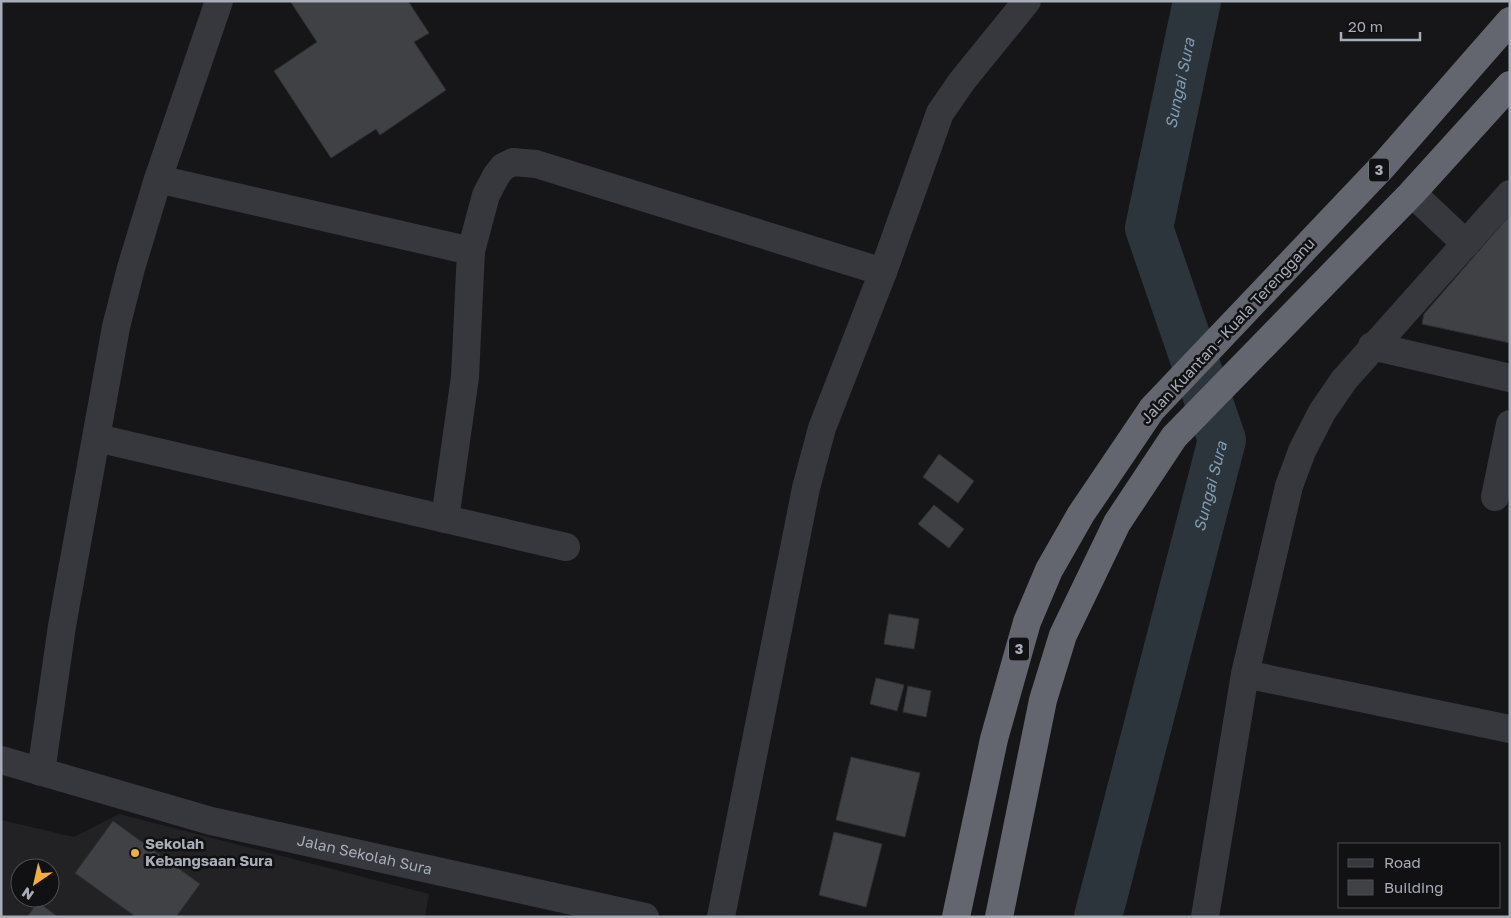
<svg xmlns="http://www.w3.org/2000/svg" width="1511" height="918" viewBox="0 0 1511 918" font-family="'Golos Text',sans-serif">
<rect width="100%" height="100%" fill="#161618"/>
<path fill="#222225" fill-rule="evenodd" d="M 119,814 L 429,894 L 425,917 L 1,917 L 1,820 L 74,837 ZM 20,868 L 50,868 L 50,898 L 20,898 Z"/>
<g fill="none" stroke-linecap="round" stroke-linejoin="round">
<path stroke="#2c353c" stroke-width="48" id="s1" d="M 1098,917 L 1222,440 L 1149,228 L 1197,1"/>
</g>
<path fill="#404145" stroke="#303034" d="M 290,1 L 408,1 L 429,33 L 414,42 L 446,90 L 380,135 L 376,129 L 331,158 L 274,71 L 317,42 Z
M 1510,215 L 1510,343 L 1422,324 L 1424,314 Z
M 939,454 L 974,481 L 958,503 L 923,477 Z
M 934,505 L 964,529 L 949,548 L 918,524 Z
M 889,614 L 919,619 L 914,649 L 884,644 Z
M 876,678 L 904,685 L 897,711 L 870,704 Z
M 908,686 L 931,691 L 926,717 L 903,712 Z
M 851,757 L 920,773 L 905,837 L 836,820 Z
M 113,821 L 200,884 L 176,917 L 136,917 L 75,873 Z
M 834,832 L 882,844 L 866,907 L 819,895 Z
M 38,902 L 58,917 L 27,917 Z"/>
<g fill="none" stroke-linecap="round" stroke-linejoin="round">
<g stroke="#37383d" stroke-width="28">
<path d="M 158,179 L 471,251"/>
<path d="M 1412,193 L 1466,244"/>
<path d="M 1372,346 L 1510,378"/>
<path d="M 97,438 L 566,547"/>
<path d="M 1495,497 L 1510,424"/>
<path d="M 445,519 L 465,377 L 471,251 L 486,195 L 496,176 L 503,167 L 513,162 L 536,164 L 883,272"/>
<path d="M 1245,674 L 1510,729"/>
<path id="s2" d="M 1,760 L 211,821 L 645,917"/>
<path d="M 41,772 L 62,626 L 116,327 L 131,268 L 158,179 L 219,1"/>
<path d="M 721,917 L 806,488 L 822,428 L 883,272 L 940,113 L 962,81 L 1027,1"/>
<path d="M 1205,917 L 1245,674 L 1289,486 L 1302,451 L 1322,412 L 1344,380 L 1510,194"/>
</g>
<path stroke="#63666e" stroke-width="28" d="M 956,917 L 994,739 L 1027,622 L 1049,570 L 1081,514 L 1152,409 L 1383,166 L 1510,21
M 999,917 L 1043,700 L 1063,635 L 1117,523 L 1174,437 L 1412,193 L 1510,85"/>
</g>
<circle fill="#f2b134" stroke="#111113" stroke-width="2" cx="135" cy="853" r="5"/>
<g text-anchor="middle" stroke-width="5" stroke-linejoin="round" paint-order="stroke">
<g fill="#111113" stroke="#7b7e86" stroke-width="1">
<rect x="1369" y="158.5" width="20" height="23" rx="4"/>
<rect x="1009" y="637.5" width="20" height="23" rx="4"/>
</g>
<g font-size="14" font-weight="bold" fill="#a8adb8">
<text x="1379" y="175">3</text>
<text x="1019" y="654">3</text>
</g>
<g font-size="15" fill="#a8adb8" stroke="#111113">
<text transform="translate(1228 331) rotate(-47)" y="5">Jalan Kuantan - Kuala Terengganu</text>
<text dy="5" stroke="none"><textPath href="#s2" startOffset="376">Jalan Sekolah Sura</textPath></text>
</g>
<g font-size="15" font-weight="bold" fill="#a8adb8" stroke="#111113" text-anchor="start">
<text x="145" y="849">Sekolah<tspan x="145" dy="17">Kebangsaan Sura</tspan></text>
</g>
<g font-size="16" font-style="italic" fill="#7f9bb3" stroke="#111113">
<text dy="6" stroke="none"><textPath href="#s1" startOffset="865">Sungai Sura</textPath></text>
<text dy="6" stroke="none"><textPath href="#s1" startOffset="445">Sungai Sura</textPath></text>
</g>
</g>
<rect width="1511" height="918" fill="none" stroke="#a8adb8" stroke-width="5"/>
<rect x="1338" y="843" width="162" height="65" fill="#111113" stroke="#4d4f55"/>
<rect x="1348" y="859" width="25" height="8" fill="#37383d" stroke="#4d4f55"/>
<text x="1384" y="868" font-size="15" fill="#a8adb8">Road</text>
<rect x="1348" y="880" width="25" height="15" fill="#404145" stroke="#4d4f55"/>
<text x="1384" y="893" font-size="15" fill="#a8adb8">Building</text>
<g transform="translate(35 883) rotate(214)"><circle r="24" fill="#111113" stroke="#4d4f55"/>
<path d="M0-4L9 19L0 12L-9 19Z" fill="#f2b134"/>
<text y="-8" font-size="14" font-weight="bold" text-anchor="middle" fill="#a8adb8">N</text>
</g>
<path d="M1341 32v8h79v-8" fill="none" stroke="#a8adb8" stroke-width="2.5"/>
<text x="1348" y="32" font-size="15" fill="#a8adb8" stroke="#111113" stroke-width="4" paint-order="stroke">20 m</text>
</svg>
